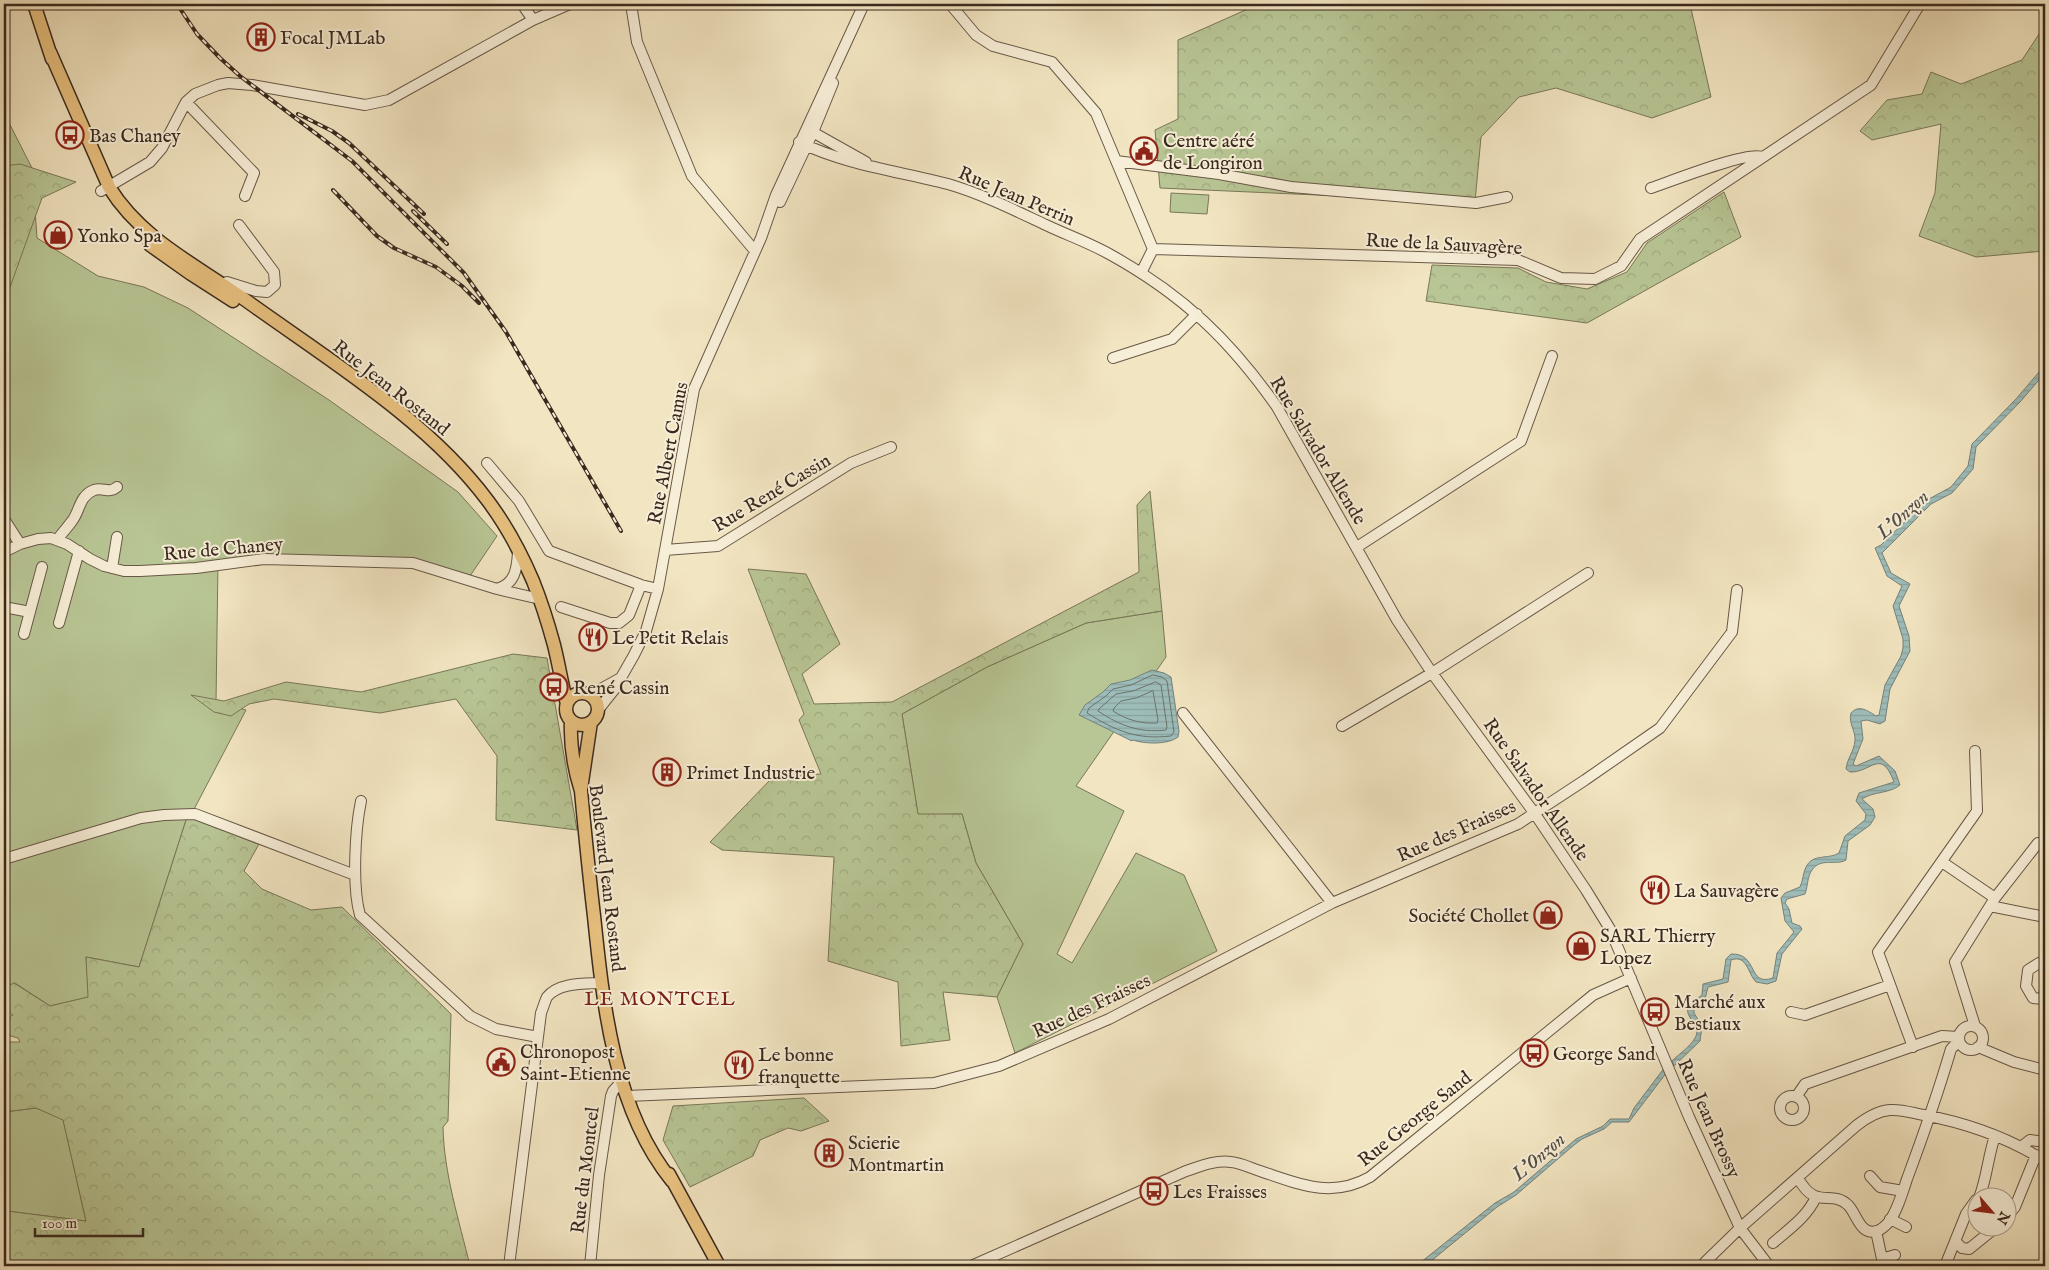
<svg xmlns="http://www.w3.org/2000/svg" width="2049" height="1270" viewBox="0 0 2049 1270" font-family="'IM FELL English',serif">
<defs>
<pattern id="forest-crowns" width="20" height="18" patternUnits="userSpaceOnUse" patternTransform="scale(1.25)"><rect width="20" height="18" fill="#b8c594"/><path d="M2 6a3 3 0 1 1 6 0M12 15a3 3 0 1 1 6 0" fill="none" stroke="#9fa97f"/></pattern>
<pattern id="water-rules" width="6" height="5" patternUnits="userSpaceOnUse" patternTransform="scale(1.25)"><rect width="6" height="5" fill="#9dbdba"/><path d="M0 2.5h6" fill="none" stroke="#88a29f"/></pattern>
</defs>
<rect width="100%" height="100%" fill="#f2e5c1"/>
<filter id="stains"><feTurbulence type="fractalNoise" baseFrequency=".004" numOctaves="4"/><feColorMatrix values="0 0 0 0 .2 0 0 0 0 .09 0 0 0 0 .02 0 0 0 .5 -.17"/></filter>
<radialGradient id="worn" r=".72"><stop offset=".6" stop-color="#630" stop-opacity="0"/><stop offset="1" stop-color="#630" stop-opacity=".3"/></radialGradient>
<path fill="#b8c594" stroke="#797759" d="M 4,113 L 32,168 L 37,238 L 98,276 L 144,287 L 188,308 L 329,400 L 458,492 L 497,536 L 470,576 L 420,560 L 218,562 L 216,702 L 246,710 L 190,817 L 187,817 L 139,967 L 86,957 L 89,997 L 50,1006 L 15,983 L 4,988 Z
M 1171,193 L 1209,195 L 1207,214 L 1170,212 Z
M 1162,611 L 1166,657 L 1076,786 L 1124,811 L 1057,954 L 1072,963 L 1136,853 L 1184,875 L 1217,951 L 1015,1053 L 997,997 L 1023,944 L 976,863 L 962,814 L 918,815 L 902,714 L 987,667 L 1086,623 Z
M 36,1108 L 63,1119 L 86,1221 L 7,1211 L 8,1238 L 4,1239 L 4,1112 Z"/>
<path fill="url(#forest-crowns)" stroke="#797759" d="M 1259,4 L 1690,4 L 1711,97 L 1652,118 L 1556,88 L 1519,97 L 1481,137 L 1475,202 L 1160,188 L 1155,130 L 1178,119 L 1178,40 Z
M 2045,25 L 2045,251 L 1976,257 L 1919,236 L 1935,193 L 1941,124 L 1872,140 L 1860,131 L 1887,100 L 1922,94 L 1931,72 L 1961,84 L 2022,60 Z
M 20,164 L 76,182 L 42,198 L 9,290 L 4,296 L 4,166 Z
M 1724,192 L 1741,237 L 1587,323 L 1426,301 L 1432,265 L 1518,268 L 1546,282 L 1587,289 L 1627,272 L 1647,243 Z
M 1150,491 L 1162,611 L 1086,623 L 987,667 L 902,714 L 918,814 L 962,814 L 976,863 L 1023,944 L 997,997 L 943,992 L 950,1040 L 901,1046 L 898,982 L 828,961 L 834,857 L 722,850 L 710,842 L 774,776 L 821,774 L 799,720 L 804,714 L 748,569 L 806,574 L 840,644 L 802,674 L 814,704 L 892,702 L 1139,572 L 1137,505 Z
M 513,654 L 547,658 L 577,830 L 496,820 L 497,756 L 456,699 L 380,713 L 274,699 L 249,704 L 231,716 L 214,712 L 191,695 L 224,701 L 286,682 L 361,692 Z
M 187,817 L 259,844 L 244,871 L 262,889 L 311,910 L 342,907 L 451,1014 L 448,1121 L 443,1127 C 444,1174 459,1220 470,1266 L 4,1266 L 4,1239 L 8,1238 L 7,1211 L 86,1221 L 63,1120 L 36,1108 L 4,1112 L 4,1042 L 20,1042 L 18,1038 L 4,1034 L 4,1019 L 13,1015 L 4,1008 L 4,988 L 14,983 L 50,1006 L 88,997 L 86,957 L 139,967 Z
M 804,1098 L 829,1121 L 801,1131 L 788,1128 L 760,1140 L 753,1156 L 690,1187 L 663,1140 L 673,1106 Z"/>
<path fill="url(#water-rules)" stroke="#75827c" d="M 2045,365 L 2045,373 L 2020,402 L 1976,447 L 1973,469 L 1952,493 L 1931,504 L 1882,553 L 1891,573 L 1910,584 L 1899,606 L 1909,636 L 1910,651 L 1890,689 L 1885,721 L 1880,724 L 1867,720 L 1861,721 L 1863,739 L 1853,764 L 1856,766 L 1879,756 L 1895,771 L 1900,785 C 1889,794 1874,791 1862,799 L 1873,809 L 1875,817 L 1870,825 L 1848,841 L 1846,860 C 1836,866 1821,857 1812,870 C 1807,877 1808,886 1805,894 L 1787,899 L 1785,903 L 1789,909 L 1792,923 L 1800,926 L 1802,929 L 1782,954 L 1776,981 L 1767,984 L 1756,982 C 1748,974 1747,954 1731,960 L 1728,982 L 1708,987 L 1705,999 L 1694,1008 L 1694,1013 L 1702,1026 L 1700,1041 L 1674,1066 L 1672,1061 C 1679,1054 1690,1047 1695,1038 C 1703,1025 1682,1017 1689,1005 C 1692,1001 1698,999 1702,995 L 1703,984 L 1723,979 L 1726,959 L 1731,954 C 1759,953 1747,987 1773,978 L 1777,953 L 1794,932 L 1785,921 L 1781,898 L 1785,893 L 1800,887 C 1803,881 1803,873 1806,867 C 1813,853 1827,860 1839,853 L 1845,836 L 1865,820 L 1866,814 L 1856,801 L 1859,793 L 1894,782 C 1881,747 1871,773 1850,772 L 1846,769 C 1847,759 1854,751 1855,741 C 1856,731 1848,723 1851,713 C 1859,704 1868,711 1876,716 L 1879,715 L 1885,685 L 1901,656 L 1903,648 L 1903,639 L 1893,606 L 1902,586 L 1887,576 L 1875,548 L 1881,545 L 1927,500 L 1951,487 L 1968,466 L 1972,444 L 2016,399 Z
M 1152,670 L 1164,673 L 1171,677 L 1179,731 L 1178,737 C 1168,745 1144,744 1133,740 L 1132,741 L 1079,715 L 1085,705 L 1103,692 L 1111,684 L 1130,680 Z
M 1665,1067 L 1667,1072 L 1629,1122 L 1612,1122 L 1604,1129 L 1582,1139 L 1574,1145 L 1516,1195 L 1497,1207 L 1425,1266 L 1416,1266 L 1495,1203 L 1514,1192 L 1576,1139 L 1603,1126 L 1610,1119 L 1629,1119 L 1634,1108 Z"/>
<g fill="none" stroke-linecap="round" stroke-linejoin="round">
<path stroke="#6c736c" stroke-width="1" d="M 1153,675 L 1162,677 L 1167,681 L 1174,732 L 1171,736 C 1137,740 1116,731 1087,713 L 1089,708 L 1106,696 L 1113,689 L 1131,685 Z
M 1156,682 L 1161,685 L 1167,727 L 1166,730 C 1139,733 1121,726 1098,711 L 1099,709 L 1116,694 L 1133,691 Z
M 1153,691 L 1158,720 L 1157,723 C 1141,724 1127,720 1113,711 L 1114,708 L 1121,701 L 1136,698 Z"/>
<g stroke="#685847" stroke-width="12">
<path id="minor" d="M 522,4 L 533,20
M 631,4 L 637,42 L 692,176 L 755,251
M 950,4 L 976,35 L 993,46 L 1052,62 L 1096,113 L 1153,249 L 1141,273
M 186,102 L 254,173 L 245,196
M 809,130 L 866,162
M 799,142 C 846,165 898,171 948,184 C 982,194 1014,210 1046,225 C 1067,235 1090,243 1111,255 C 1183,295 1230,340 1277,407 L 1397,620 L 1432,673 L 1535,814 L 1586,890 L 1610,929 L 1689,1117 L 1740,1228 L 1769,1266
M 1116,161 L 1219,174 L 1291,187 L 1476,203 L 1507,197
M 1651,188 C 1669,182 1750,150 1762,157
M 101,191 L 150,162 L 162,148 L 186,102 L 195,94 L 218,85 L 228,83 L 252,85 L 365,105 L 389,100 L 533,20 L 570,4
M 780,202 L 813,132 L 833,83
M 1153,249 L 1518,260 L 1561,278 L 1595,279 L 1621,266 L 1640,239 L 1871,85 L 1920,4
M 222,286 L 227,282 L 256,291 L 267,292 L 275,285 L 274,272 L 239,225
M 1113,358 L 1172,339 L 1197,314
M 487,463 L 519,501 L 549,551 L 641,585
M 4,519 L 20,544
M 57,540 C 62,533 67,528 72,521 C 80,511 79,496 94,490 C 103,487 109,494 117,487
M 1357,547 L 1521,441 L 1552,356
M 665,550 L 718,546 L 851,463 L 891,447
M 4,552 L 20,544 L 38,539 L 51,538 L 67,544 L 90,559 L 104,566 L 124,571 L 140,571 L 196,568 L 264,559 L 413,563 L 497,589 L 540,599
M 112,568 L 117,537
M 497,589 C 515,584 517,569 518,552
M 4,607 L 30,612
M 561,607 L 610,623 L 619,623 L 629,615 L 641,585 L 658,589
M 59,623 L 79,551
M 24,634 L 42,567
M 590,695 L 619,679
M 598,710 L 614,690 L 634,655 L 646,631 L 658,589 L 694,389 L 761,238 L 776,195 L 864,4
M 1183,713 L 1332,903
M 1342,726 L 1432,673 L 1588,573
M 361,801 C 355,830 352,887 360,915 L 470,1016 L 496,1029 L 538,1037
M 4,859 L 141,818 L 164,815 L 195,814 L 355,875
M 1942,862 L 1995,898
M 1990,906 L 2045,917
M 2045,964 L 2039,963 L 2028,970 L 2026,986 L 2033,998 L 2043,999 L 2045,991
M 1791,1012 L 1805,1015 L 1890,985
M 1975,1026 L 1955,962 L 1995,898 L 2038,843 L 2045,845
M1959 1038a12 12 0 1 1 24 0a12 12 0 1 1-24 0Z
M 1913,1047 L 1878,952 L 1977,811 L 1975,751
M 1978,1047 L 2014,1062 L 2045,1070
M 627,1096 L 934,1083 L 999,1066 L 1109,1019 L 1332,903 L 1518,824 L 1585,780 L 1660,728 L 1732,632 L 1737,590
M1780 1108a12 12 0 1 1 24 0a12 12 0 1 1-24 0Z
M 1796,1097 L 1805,1084 L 1942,1036 L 1959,1037
M 2021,1147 L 2030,1140 L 2045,1142
M 1870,1176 L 1880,1187 L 1903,1191
M 1798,1178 C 1816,1211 1831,1189 1848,1205 C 1857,1214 1860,1236 1877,1231 C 1880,1230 1885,1226 1887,1224 C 1896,1215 1903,1191 1907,1179 C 1923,1136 1938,1093 1951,1049 L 1959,1041
M 1979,1198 C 1987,1178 1988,1156 1995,1136
M 2006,1218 L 2015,1207 L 2036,1155
M 1890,1219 L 1906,1227
M 1876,1231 L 1882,1259 L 1895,1255
M 1956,1242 L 1962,1248 L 1969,1249 L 1995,1228
M 1773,1243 C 1789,1229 1807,1217 1816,1197
M 509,1266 L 541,1013 C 543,1008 545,1001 547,997 C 559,982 585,984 602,983
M 590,1266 L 599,1175 L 611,1096 L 613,1091 L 621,1082
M 971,1266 L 1186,1171 C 1201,1166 1215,1160 1231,1162 C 1241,1163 1251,1168 1260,1171 C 1299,1184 1331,1199 1370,1177 L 1593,995 L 1631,978
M 1701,1266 L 1740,1228 L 1856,1126 C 1866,1118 1877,1111 1890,1110 C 1901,1109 1913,1113 1924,1115 C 1966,1123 2009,1138 2045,1161
M 1945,1266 L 1966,1214 L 1976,1200"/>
</g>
<g stroke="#3a291e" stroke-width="15">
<path id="major" d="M 34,4 L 52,59
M 50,52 L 109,187 C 141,239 196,265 244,299 C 327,359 427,419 488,501 C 506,525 521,553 533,581 C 541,601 548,623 554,645 C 559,665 562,685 567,704
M 150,245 L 191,274 L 233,301
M566 709a16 16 0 1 1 32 0a16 16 0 1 1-32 0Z
M 571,721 C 570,744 574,769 581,791 C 585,833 589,874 594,916 C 603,1004 614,1110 672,1181
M 581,789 L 591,722
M 669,1174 L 719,1266"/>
</g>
<use href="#minor" stroke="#f7eed7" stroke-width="10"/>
<use href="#major" stroke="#e9c280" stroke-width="12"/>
<g stroke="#3a291e" stroke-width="4">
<path id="rail" d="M 177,4 L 197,34 L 220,58 L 240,76 L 352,161 L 464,273 L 506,332 L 621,531
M 298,114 L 332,131 L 349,143 L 424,214
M 333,190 L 377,236 L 394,248 L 436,267 L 462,286 L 479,303
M 413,211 L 447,244"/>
</g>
<use href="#rail" stroke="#f7eed7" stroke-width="2" stroke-dasharray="5.5" stroke-linecap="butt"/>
</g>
<defs>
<g id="building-ring" transform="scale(1.4375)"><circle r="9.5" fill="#f7eed7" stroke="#8f2418" stroke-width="1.5"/><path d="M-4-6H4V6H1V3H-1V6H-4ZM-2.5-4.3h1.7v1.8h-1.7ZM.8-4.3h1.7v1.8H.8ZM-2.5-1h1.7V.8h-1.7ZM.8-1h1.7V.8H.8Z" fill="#8f2418"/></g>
<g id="bus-ring" transform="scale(1.4375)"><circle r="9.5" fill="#f7eed7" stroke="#8f2418" stroke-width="1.5"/><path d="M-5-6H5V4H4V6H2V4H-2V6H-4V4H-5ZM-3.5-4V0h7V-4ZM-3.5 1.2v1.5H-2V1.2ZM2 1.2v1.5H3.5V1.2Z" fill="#8f2418"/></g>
<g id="civic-ring" transform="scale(1.4375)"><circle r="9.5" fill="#f7eed7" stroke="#8f2418" stroke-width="1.5"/><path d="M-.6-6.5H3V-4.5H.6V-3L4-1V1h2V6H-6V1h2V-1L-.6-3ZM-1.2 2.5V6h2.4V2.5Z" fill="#8f2418"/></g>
<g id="shop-ring" transform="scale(1.4375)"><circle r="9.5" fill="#f7eed7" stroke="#8f2418" stroke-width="1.5"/><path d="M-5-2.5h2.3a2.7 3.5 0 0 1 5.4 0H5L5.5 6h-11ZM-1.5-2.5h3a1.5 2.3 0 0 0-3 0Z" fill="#8f2418"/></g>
<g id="restaurant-ring" transform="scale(1.4375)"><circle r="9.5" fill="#f7eed7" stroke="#8f2418" stroke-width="1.5"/><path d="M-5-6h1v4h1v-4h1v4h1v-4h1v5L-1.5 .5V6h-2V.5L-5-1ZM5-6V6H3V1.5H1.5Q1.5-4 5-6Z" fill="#8f2418"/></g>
</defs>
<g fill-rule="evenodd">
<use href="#building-ring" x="261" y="37"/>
<use href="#bus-ring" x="70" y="135"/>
<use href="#civic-ring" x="1144" y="151"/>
<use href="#shop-ring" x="58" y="235"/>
<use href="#restaurant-ring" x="593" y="637"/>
<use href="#bus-ring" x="554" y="687"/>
<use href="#building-ring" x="667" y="772"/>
<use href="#restaurant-ring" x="1655" y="890"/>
<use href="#shop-ring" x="1548" y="915"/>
<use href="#shop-ring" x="1581" y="946"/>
<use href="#bus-ring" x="1655" y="1012"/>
<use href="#bus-ring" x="1534" y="1053"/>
<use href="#civic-ring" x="501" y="1062"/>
<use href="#restaurant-ring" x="739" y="1065"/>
<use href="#building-ring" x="829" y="1153"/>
<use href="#bus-ring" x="1154" y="1191"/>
</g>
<g text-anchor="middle" stroke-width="4" stroke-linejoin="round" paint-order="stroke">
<g font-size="19" fill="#3a291e" stroke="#f7eed7" text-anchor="start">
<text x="280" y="44">Focal JMLab</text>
<text x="89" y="142">Bas Chaney</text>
<text x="1163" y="147">Centre aéré<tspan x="1163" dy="22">de Longiron</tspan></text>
<text x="77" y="242">Yonko Spa</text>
<text x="612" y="644">Le Petit Relais</text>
<text x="573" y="694">René Cassin</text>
<text x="686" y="779">Primet Industrie</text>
<text x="1674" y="897">La Sauvagère</text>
<text x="1529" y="922" text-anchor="end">Société Chollet</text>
<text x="1600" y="942">SARL Thierry<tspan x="1600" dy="22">Lopez</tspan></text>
<text x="1674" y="1008">Marché aux<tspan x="1674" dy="22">Bestiaux</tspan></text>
<text x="520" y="1058">Chronopost<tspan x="520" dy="22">Saint-Etienne</tspan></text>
<text x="1553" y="1060">George Sand</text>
<text x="758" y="1061">Le bonne<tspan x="758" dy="22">franquette</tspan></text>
<text x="848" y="1149">Scierie<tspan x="848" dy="22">Montmartin</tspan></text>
<text x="1173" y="1198">Les Fraisses</text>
</g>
<g font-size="19" fill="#3a291e" stroke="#f7eed7">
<text transform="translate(1017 195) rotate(23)" y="7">Rue Jean Perrin</text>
<text transform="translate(1444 243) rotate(3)" y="7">Rue de la Sauvagère</text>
<text transform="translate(392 387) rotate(38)" y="7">Rue Jean Rostand</text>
<text transform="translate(1319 450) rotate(59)" y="7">Rue Salvador Allende</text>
<text transform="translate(667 453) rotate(-79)" y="7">Rue Albert Camus</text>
<text transform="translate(771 492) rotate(-31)" y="7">Rue René Cassin</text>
<text transform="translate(223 548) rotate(-5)" y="7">Rue de Chaney</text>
<text transform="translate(1537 789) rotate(55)" y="7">Rue Salvador Allende</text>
<text transform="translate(1456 830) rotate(-24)" y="7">Rue des Fraisses</text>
<text transform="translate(608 878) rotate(83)" y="7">Boulevard Jean Rostand</text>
<text transform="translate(1091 1005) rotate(-25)" y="7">Rue des Fraisses</text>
<text transform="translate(1414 1118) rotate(-39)" y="7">Rue George Sand</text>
<text transform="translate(1710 1118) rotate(66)" y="7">Rue Jean Brossy</text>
<text transform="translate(584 1170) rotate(-83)" y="7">Rue du Montcel</text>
</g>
<g font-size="20" font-style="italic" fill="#534e45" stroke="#f7eed7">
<text transform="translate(1902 514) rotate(-42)" y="7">L'Onzon</text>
<text transform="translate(1538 1156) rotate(-40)" y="7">L'Onzon</text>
</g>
<g font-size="20" letter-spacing="1" fill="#7a1f14" stroke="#f7eed7">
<text x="660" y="1005">LE MONTCEL</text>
</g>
</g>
<rect width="2049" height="1270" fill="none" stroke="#f2e5c1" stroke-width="20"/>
<rect x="5" y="5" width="2039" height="1260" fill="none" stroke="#3a291e" stroke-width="2.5"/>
<rect x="10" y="10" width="2029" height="1250" fill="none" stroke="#3a291e"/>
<g transform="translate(1992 1212) rotate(118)"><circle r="24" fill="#f7eed7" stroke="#ab9f8d"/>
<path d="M0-4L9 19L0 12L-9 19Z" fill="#8f2418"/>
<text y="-8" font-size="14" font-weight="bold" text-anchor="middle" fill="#3a291e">N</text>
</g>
<path d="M35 1228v8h108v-8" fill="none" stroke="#3a291e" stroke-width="2.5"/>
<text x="42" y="1228" font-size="15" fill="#3a291e" stroke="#f7eed7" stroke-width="4" paint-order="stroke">100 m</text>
<rect width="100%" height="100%" filter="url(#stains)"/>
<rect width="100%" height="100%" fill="url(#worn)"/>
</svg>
